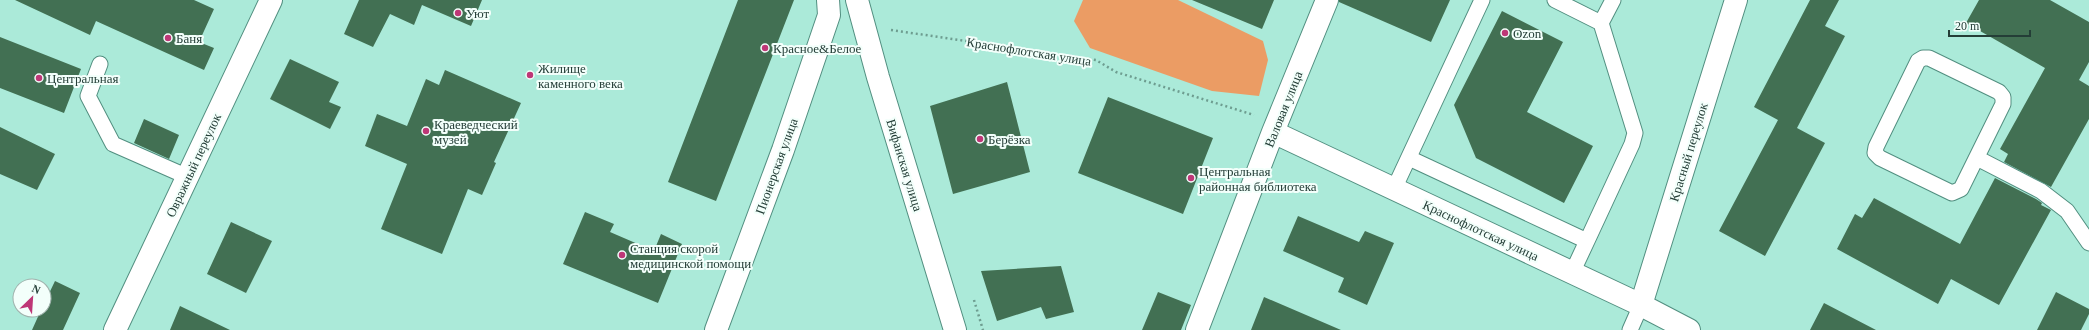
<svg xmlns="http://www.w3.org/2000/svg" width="2089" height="330" viewBox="0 0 2089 330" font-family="Georgia,serif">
<rect width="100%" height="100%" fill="#abead9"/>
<path fill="#eb9c64" d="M 1083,0 L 1178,0 L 1263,41 L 1268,60 L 1259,96 L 1212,91 L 1090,48 L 1074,21 Z"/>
<path fill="#427053" d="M 15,0 L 194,0 L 214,9 L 199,42 L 214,48 L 204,70 L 96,21 L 90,35 Z
M 359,0 L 482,0 L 471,26 L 422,5 L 414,25 L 390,14 L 373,47 L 344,34 Z
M 738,0 L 794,0 L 716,201 L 668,182 Z
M 1192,0 L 1274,0 L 1262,29 Z
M 1339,0 L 1450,0 L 1431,42 L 1339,2 Z
M 1810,0 L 1839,0 L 1825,26 L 1845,36 L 1797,128 L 1825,143 L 1765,256 L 1719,231 L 1778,120 L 1754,107 Z
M 1979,0 L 2050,0 L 2089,22 L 2089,62 L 2079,80 L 2089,86 L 2089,119 L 2051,187 L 2004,162 L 2008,154 L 2000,149 L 2045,68 L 1966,23 Z
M 1502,11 L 1563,42 L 1527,112 L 1593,146 L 1564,203 L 1476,158 L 1454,105 Z
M 0,37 L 81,69 L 64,113 L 0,88 Z
M 290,59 L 339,82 L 329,102 L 341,107 L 330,129 L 270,99 Z
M 445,70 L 521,103 L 494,162 L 496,163 L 482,195 L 468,189 L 442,254 L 381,229 L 407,164 L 365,146 L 377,114 L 407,126 L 426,79 L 439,85 Z
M 1007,82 L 1030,172 L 953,194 L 930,106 Z
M 1108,97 L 1213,138 L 1183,214 L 1078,173 Z
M 144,119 L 179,135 L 169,159 L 134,143 Z
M 0,127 L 55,154 L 37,190 L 0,174 Z
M 1995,178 L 2036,199 L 2042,203 L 2041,205 L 2051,210 L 1999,305 L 1951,279 L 1938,304 L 1837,249 L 1855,214 L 1862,218 L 1874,198 L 1960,244 Z
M 585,212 L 614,224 L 610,232 L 654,251 L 661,234 L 682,244 L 658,303 L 563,264 Z
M 1298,216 L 1359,242 L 1365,231 L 1394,243 L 1367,305 L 1338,292 L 1344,278 L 1283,251 Z
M 231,222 L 272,241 L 246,293 L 207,274 Z
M 1061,266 L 1074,312 L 1046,319 L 1041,307 L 997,321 L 981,271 Z
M 55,281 L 80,293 L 63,330 L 32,330 L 41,310 L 44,310 L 44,304 Z
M 1158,292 L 1191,305 L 1181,330 L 1142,330 Z
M 2056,292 L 2089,309 L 2089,314 L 2081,330 L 2037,330 Z
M 1264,297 L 1341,330 L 1251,330 Z
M 1824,303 L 1876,330 L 1810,330 Z
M 180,306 L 230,330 L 170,330 Z"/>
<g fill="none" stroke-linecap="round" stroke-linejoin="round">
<g stroke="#528f80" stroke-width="17">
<path id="lane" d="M 1555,0 L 1601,23 L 1613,0
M 1923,58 L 1929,58 L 1999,92 L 2003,97 L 2003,104 L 1961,189 L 1952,193 L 1880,158 L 1875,153 L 1876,147 L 1918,61 Z
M 100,64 L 88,96 L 113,144 L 188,177
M 1409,158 L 1587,241 L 1632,144 L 1635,133 L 1601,23
M 1977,158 L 2041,191 L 2067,211 L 2089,243
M 1394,189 L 1482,0
M 1572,273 L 1587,241
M 1630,330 L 1641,305"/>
</g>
<g stroke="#528f80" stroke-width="24">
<path id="street" d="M 1641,305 L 1736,0
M 115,330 L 271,0"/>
</g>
<g stroke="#528f80" stroke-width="24">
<path id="secondary" d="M 857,0 L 878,77 L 955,330
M 1273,132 L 1641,305 L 1689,330
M 716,330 L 783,150 L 829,15 L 828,0
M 1197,330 L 1273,132 L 1327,0"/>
</g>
<path stroke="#6e9d90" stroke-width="2.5" stroke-dasharray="2 3" stroke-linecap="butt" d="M 891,30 L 1096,60 L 1116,72 L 1254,115
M 974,300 L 983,330"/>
<use href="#lane" stroke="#fff" stroke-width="15"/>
<use href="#street" stroke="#fff" stroke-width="22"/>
<use href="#secondary" stroke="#fff" stroke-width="22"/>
</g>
<g fill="#be3777" stroke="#f3fffb" stroke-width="1.5">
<circle cx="458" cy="13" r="4"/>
<circle cx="1505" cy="33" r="4"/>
<circle cx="168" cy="38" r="4"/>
<circle cx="765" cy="48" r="4"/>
<circle cx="530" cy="75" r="4"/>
<circle cx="39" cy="78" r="4"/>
<circle cx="426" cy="131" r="4"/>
<circle cx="980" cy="139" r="4"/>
<circle cx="1191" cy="178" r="4"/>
<circle cx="622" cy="255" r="4"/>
</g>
<g text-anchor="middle" stroke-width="4" stroke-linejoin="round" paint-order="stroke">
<g font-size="13" fill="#243e37" stroke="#f3fffb" text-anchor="start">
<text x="466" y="18">Уют</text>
<text x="1513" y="38">Ozon</text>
<text x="176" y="43">Баня</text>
<text x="773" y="53">Красное&amp;Белое</text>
<text x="538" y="73">Жилище<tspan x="538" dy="15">каменного века</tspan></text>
<text x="47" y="83">Центральная</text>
<text x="434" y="129">Краеведческий<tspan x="434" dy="15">музей</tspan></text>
<text x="988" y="144">Берёзка</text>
<text x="1199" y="176">Центральная<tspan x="1199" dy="15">районная библиотека</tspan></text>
<text x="630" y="253">Станция скорой<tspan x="630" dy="15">медицинской помощи</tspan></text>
</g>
<g font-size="13" fill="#243e37" stroke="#f3fffb">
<text transform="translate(1029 51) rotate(9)" y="5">Краснофлотская улица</text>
<text transform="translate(1283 109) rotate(-68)" y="5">Валовая улица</text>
<text transform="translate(1688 152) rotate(-73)" y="5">Красный переулок</text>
<text transform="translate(193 165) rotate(-65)" y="5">Овражный переулок</text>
<text transform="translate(905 165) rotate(73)" y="5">Вифанская улица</text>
<text transform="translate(776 166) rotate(-70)" y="5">Пионерская улица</text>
<text transform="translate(1481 230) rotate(25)" y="5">Краснофлотская улица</text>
</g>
</g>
<g transform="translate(32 298) rotate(25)"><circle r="19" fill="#f3fffb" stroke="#a0b2ad"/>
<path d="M0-3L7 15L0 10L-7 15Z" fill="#be3777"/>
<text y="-6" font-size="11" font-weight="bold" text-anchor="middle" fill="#243e37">N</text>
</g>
<path d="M1949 30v6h81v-6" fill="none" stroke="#243e37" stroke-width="2"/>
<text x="1955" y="30" font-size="12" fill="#243e37" stroke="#f3fffb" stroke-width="3" paint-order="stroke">20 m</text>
</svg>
